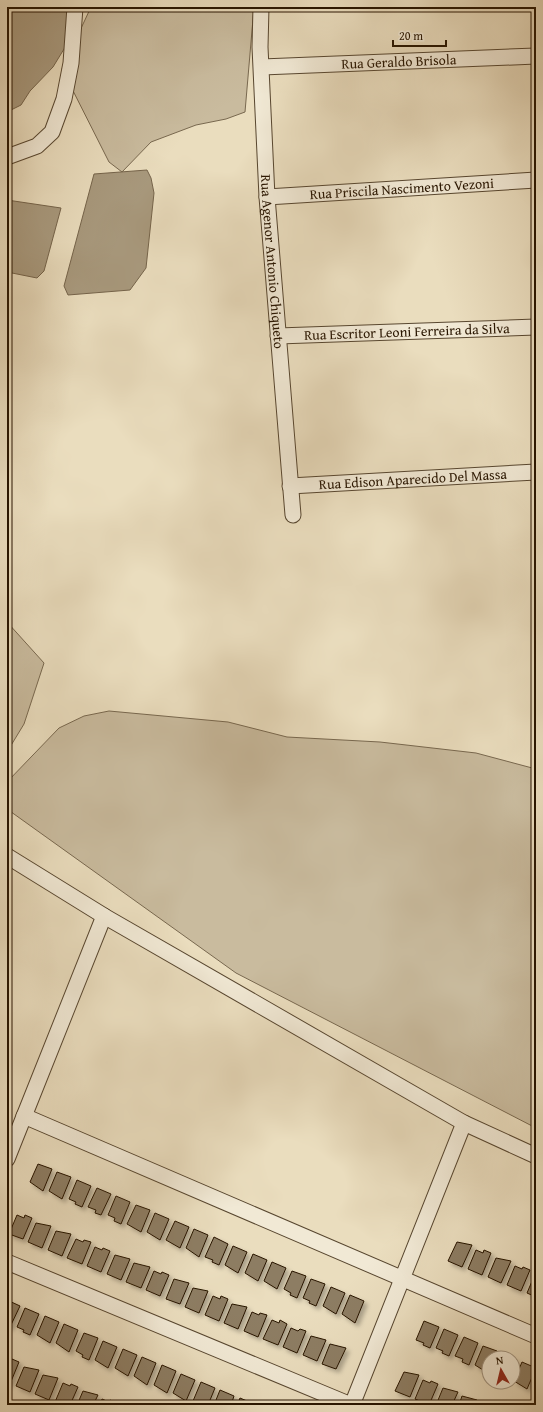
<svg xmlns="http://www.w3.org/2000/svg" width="543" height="1412" viewBox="0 0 543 1412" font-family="'Gentium Book Plus',serif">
<defs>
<filter id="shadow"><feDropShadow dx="3.5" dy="3.5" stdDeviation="2" flood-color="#0004"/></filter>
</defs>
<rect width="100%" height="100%" fill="#eaddbe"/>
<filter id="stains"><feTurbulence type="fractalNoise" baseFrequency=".005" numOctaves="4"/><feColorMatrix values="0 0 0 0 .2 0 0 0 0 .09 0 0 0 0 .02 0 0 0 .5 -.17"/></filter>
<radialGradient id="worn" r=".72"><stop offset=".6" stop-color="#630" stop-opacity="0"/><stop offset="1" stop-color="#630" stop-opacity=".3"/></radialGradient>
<path fill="#c9bb9e" stroke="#78684f" d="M 91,7 L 254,7 L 245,112 L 226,119 L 196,125 L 151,142 L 122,172 L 109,162 L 62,69 Z
M 7,622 L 44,663 L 24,724 L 7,752 Z
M 109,711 L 228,722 L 287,737 L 380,742 L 476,753 L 536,769 L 536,1128 L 236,973 L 7,809 L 7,782 L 59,728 L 84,716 Z"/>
<path fill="#a8997d" stroke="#75644b" d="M 7,7 L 73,7 L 72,36 L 53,67 L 30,91 L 21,105 L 7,112 Z
M 147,170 L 151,178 L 154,193 L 146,268 L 130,290 L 68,295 L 64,286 L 94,174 Z
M 7,200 L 61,208 L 44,271 L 37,278 L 7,272 Z"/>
<path fill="#8d7d63" stroke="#281500" filter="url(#shadow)" d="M 38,1164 L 52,1169 L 43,1191 L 30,1182 Z
M 57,1172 L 71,1177 L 62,1199 L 49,1191 Z
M 77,1180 L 91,1186 L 82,1207 L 75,1204 L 76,1202 L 69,1199 Z
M 97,1188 L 111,1194 L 101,1215 L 95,1213 L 96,1210 L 88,1207 Z
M 116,1196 L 130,1202 L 121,1224 L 114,1221 L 115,1218 L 108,1215 Z
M 136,1205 L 150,1210 L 141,1232 L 127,1224 Z
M 155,1213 L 169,1219 L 160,1240 L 147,1232 Z
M 17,1215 L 24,1218 L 25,1215 L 32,1218 L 23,1239 L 9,1234 Z
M 175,1221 L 189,1227 L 180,1248 L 166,1240 Z
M 36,1223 L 51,1226 L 42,1248 L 28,1242 Z
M 194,1229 L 208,1235 L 199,1257 L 186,1248 Z
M 56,1231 L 71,1234 L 62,1256 L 48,1250 Z
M 214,1237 L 228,1244 L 219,1265 L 212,1262 L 213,1260 L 205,1257 Z
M 76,1239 L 83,1242 L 84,1240 L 91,1242 L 82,1264 L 67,1258 Z
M 457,1242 L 472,1245 L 462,1267 L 448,1261 Z
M 233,1246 L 247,1252 L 238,1273 L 225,1265 Z
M 95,1247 L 102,1250 L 103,1248 L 110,1251 L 101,1272 L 87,1266 Z
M 476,1250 L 483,1253 L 484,1250 L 491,1253 L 482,1275 L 468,1269 Z
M 253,1254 L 267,1260 L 258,1281 L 245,1273 Z
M 115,1255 L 130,1259 L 121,1280 L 107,1274 Z
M 496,1258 L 511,1261 L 501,1283 L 488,1277 Z
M 272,1262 L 286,1268 L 277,1289 L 264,1281 Z
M 134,1263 L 150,1267 L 141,1288 L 126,1282 Z
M 515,1266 L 522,1269 L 523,1267 L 530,1270 L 521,1291 L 507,1285 Z
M 154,1271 L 161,1274 L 162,1272 L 169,1275 L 160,1296 L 146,1290 Z
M 292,1271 L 306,1276 L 297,1298 L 290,1295 L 291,1293 L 284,1289 Z
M 535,1274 L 536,1275 L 536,1297 L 527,1293 Z
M 174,1279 L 189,1283 L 180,1304 L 166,1299 Z
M 311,1279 L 325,1284 L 316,1306 L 309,1303 L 310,1301 L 303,1298 Z
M 331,1287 L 345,1293 L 336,1314 L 323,1306 Z
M 193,1288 L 208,1291 L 199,1313 L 185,1307 Z
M 350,1295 L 364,1301 L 355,1323 L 342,1314 Z
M 213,1296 L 220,1299 L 221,1296 L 228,1299 L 219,1321 L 205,1315 Z
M 7,1300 L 20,1306 L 10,1327 L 7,1326 Z
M 232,1304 L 247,1307 L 238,1329 L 224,1323 Z
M 25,1308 L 39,1314 L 30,1335 L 23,1332 L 24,1330 L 17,1327 Z
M 252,1312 L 259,1315 L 260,1313 L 267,1315 L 258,1337 L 244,1331 Z
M 45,1316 L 59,1322 L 50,1343 L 37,1335 Z
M 272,1320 L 279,1323 L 280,1320 L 287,1324 L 278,1345 L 263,1339 Z
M 424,1321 L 439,1327 L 430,1348 L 423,1345 L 424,1343 L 416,1340 Z
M 64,1324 L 78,1330 L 69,1352 L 56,1343 Z
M 291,1328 L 298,1331 L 300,1329 L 306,1331 L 297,1353 L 283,1347 Z
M 444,1329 L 458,1335 L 449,1356 L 442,1353 L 443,1351 L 436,1348 Z
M 84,1333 L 98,1338 L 89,1360 L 82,1357 L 83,1355 L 76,1351 Z
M 311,1336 L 326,1340 L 317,1361 L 303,1355 Z
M 464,1337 L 478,1343 L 469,1365 L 462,1362 L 463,1359 L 455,1356 Z
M 103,1341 L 117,1347 L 108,1368 L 95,1360 Z
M 330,1344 L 346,1348 L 336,1369 L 322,1364 Z
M 483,1346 L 497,1351 L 494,1358 L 489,1358 L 488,1373 L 475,1365 Z
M 123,1349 L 137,1355 L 128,1376 L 115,1368 Z
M 503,1354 L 513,1358 L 501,1358 Z
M 142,1357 L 156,1363 L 147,1385 L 134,1376 Z
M 513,1358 L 517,1360 L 513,1368 Z
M 12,1359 L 19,1362 L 10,1384 L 7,1382 L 7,1360 L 11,1362 Z
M 522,1362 L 536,1368 L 527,1389 L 514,1381 Z
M 162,1365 L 176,1371 L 167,1393 L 154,1385 Z
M 24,1367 L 39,1370 L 30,1392 L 16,1386 Z
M 404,1372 L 419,1375 L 410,1397 L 395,1391 Z
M 181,1374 L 195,1380 L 186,1401 L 173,1393 Z
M 43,1375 L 58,1378 L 49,1400 L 35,1394 Z
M 423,1380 L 430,1383 L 431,1381 L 438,1384 L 429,1405 L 415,1399 Z
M 201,1382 L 215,1388 L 208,1405 L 199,1405 L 193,1401 Z
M 63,1383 L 70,1386 L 71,1384 L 78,1387 L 70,1405 L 61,1405 L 55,1402 Z
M 443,1388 L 458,1392 L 452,1405 L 436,1405 Z
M 220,1390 L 234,1396 L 231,1405 L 214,1405 Z
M 83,1391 L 98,1395 L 93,1405 L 77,1405 Z
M 462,1396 L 477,1400 L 475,1405 L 459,1405 Z
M 240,1398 L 254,1404 L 254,1405 L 237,1405 Z
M 102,1399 L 109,1402 L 110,1400 L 117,1403 L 116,1405 L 100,1405 Z"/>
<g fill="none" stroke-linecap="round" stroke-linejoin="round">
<g stroke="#584730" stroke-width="17">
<g id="street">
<path id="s1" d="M 261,7 L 260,47 L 267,197 L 293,515"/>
<path id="s2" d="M 262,67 L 536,56"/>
<path d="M 7,157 L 37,146 L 52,132 L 64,99 L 71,63 L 75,7"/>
<path id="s3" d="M 267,197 L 536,180"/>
<path id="s4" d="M 278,336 L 536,327"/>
<path id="s5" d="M 290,486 L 536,472"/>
<path d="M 7,856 L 104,916 L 464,1123 L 536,1156"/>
<path d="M 24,1116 L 536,1336"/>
<path d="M 7,1159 L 104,916"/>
<path d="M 7,1262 L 351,1405"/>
<path d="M 352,1405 L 464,1123"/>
</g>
</g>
<use href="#street" stroke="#f1e9d5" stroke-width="15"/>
</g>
<g text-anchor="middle" stroke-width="3" stroke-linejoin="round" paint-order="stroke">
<g font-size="14" fill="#281500" stroke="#f1e9d5">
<text dy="5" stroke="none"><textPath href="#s2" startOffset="137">Rua Geraldo Brisola</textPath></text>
<text dy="5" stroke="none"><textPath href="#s3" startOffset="135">Rua Priscila Nascimento Vezoni</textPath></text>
<text dy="5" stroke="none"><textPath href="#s1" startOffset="255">Rua Agenor Antonio Chiqueto</textPath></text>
<text dy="5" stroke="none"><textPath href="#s4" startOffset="129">Rua Escritor Leoni Ferreira da Silva</textPath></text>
<text dy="5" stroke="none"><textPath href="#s5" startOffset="123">Rua Edison Aparecido Del Massa</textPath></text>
</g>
</g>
<rect width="543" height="1412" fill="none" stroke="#eaddbe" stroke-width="24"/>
<rect x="8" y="8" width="527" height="1396" fill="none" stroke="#281500" stroke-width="2"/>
<rect x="12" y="12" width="519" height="1388" fill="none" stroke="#281500"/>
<g transform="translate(501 1370) rotate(352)"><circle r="19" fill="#f1e9d5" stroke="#a19480"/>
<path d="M0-3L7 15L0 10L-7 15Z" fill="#8f2418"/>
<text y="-6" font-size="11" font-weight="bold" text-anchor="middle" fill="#281500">N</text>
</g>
<path d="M393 40v6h53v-6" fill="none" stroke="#281500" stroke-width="2"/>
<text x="399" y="40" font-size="12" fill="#281500" stroke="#f1e9d5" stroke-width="3" paint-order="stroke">20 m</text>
<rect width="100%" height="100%" filter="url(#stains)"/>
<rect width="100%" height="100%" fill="url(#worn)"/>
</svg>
